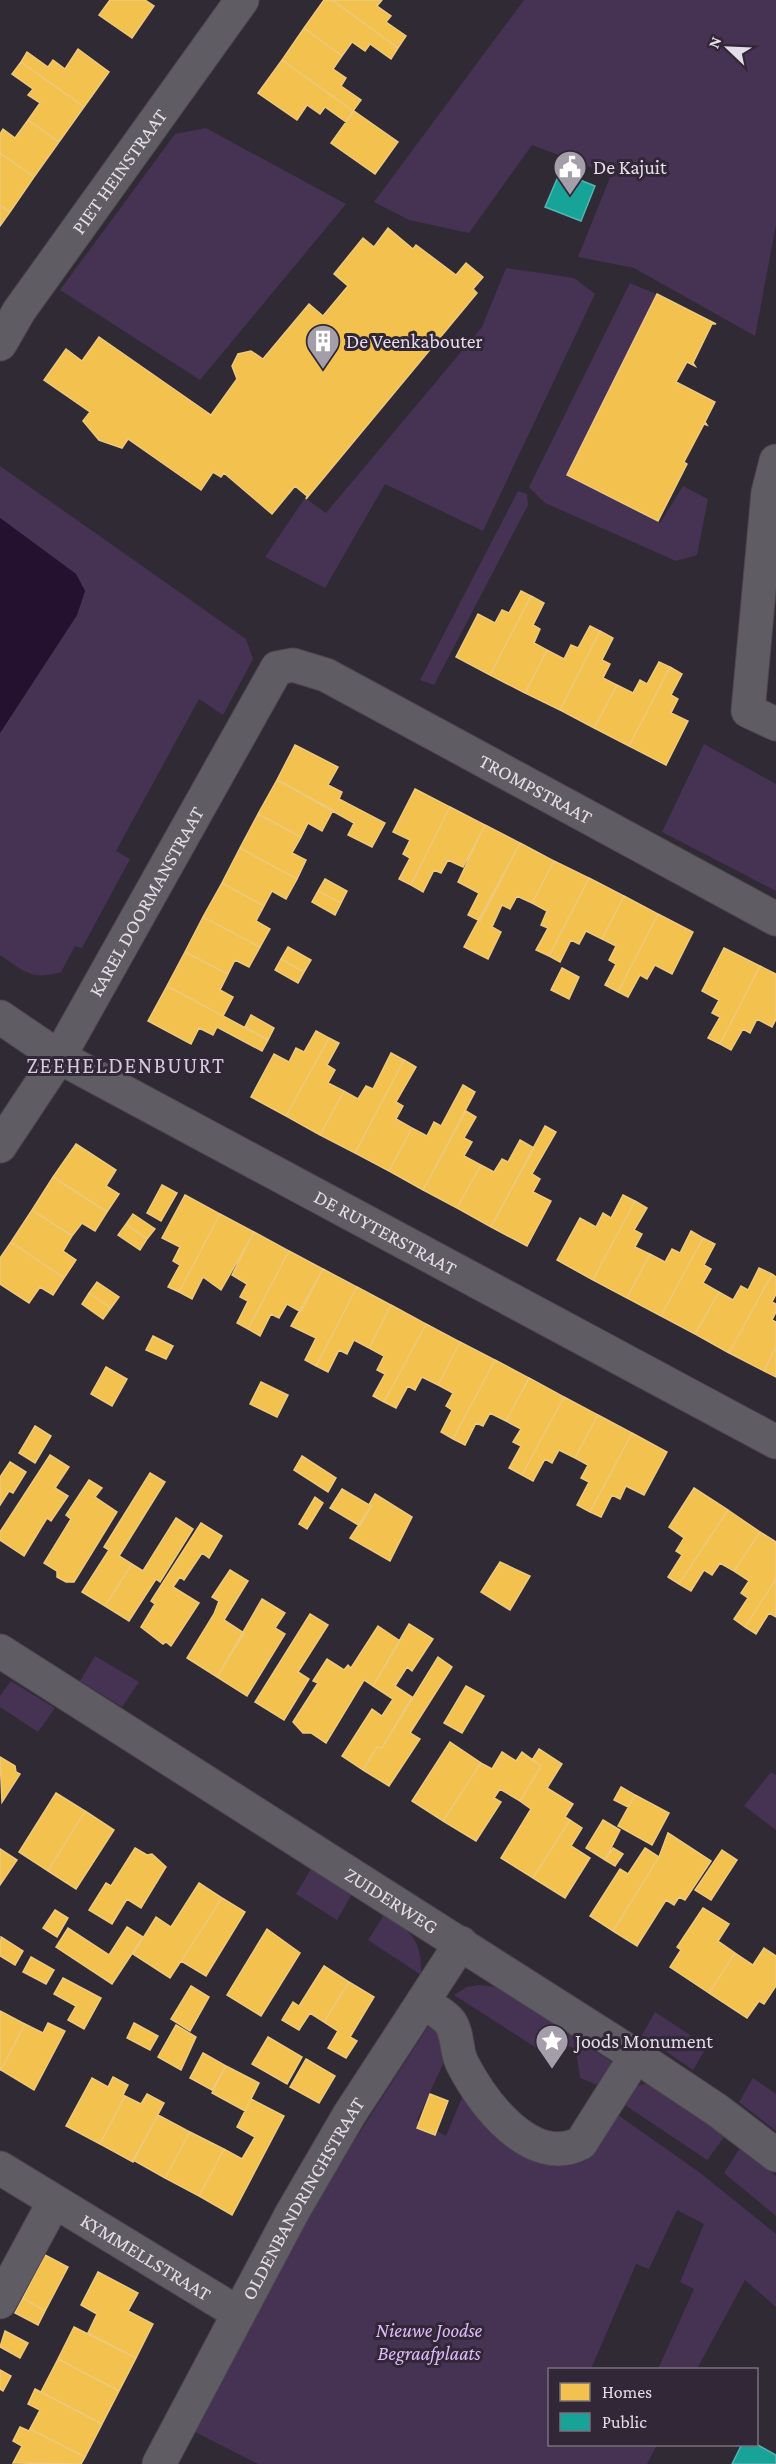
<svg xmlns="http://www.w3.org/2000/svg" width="776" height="2464" viewBox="0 0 776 2464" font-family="'Crimson Pro',serif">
<rect width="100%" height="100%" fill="#302a34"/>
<path fill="#463253" d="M 524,0 L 776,0 L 776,225 L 755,336 L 634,268 L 578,257 L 611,175 L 532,145 L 469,233 L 409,220 L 374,202 Z
M 206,128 L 346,204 L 200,380 L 60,290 L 175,134 Z
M 506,268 L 574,278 L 595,294 L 483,531 L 385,484 L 325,588 L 265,557 L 305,498 L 326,513 L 482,327 Z
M 630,283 L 656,294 L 636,335 L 638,337 L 567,475 L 660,523 L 683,486 L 708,499 L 697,555 L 676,561 L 545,503 L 529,487 Z
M 0,466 L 246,639 L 253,659 L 223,715 L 199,699 L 116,851 L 130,859 L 82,948 L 75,946 L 61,972 C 31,981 24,971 0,955 L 0,733 L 77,615 L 85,591 L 76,574 L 0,518 Z
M 518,491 L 527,494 L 528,505 L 434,685 L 420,680 Z
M 704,744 L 776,784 L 776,891 L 662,832 Z
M 95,1656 L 139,1682 L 122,1707 L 80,1681 Z
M 11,1681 L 55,1708 L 38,1732 L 0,1707 L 0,1696 Z
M 771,1772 L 776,1775 L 776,1830 L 744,1806 Z
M 311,1869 L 352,1894 L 337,1920 L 296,1894 Z
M 384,1915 C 412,1931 422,1941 421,1975 L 368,1940 Z
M 479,1985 L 498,1987 L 613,2063 L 597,2085 L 580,2078 L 576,2050 L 562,2042 L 541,2051 L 454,1995 L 467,1987 Z
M 442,2005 L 444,2062 L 417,2120 L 446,2136 L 466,2088 L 531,2152 L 611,2110 L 699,2172 L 776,2234 L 776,2307 L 745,2280 L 697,2369 L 658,2369 L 694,2289 L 680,2282 L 704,2224 L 677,2210 L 649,2269 L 636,2264 L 591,2369 L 550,2370 L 550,2444 L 657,2445 L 647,2464 L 258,2464 L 193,2431 L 321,2192 Z
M 655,2012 L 707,2046 L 693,2070 L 642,2035 Z
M 753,2078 L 776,2094 L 776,2131 L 739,2102 Z
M 648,2083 L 725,2136 L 707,2160 L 625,2105 L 636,2086 Z
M 740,2148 L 776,2176 L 776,2216 L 724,2173 Z"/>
<path fill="#24102f" d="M 0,518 L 76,574 L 85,591 L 77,615 L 0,733 Z"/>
<path fill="#f2c14e" stroke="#eec97c" stroke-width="1.5" d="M 110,0 L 145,0 L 154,6 L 132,38 L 99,15 Z
M 324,0 L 332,0 L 398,48 L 391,59 L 370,44 L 365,51 L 352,42 L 342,56 L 304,28 Z
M 332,0 L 382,0 L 377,6 L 391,16 L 386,22 L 406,36 L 398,48 Z
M 304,28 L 342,56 L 333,69 L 346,78 L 341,86 L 361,100 L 353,111 L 282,60 Z
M 78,49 L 109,72 L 84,107 L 21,62 L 27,52 L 48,67 L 53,60 L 65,69 Z
M 282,60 L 353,111 L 346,122 L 325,107 L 320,114 L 307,105 L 297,120 L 258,93 Z
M 21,62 L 84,107 L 59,142 L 28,120 L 40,103 L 28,95 L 33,89 L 12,74 Z
M 354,111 L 398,142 L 375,174 L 331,143 Z
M 28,120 L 59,142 L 34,177 L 0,153 L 0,134 L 3,129 L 15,138 Z
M 0,153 L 34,177 L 10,212 L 0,205 Z
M 0,205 L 10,212 L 0,226 Z
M 388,228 L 413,249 L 416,245 L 456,275 L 466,263 L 483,277 L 473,289 L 477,293 L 306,499 L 307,496 L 295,486 L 272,514 L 224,473 L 221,477 L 213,472 L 201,490 L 128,439 L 122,448 L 99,440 L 83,421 L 90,412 L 44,380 L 66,349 L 82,361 L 99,337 L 211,415 L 237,379 L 232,366 L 238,354 L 251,351 L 263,359 L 309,304 L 323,316 L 348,286 L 334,274 L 363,238 L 374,247 Z
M 657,294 L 716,324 L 712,324 L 693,363 L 695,366 L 687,362 L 676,382 L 715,402 L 705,422 L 707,425 L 704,424 L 684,462 L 687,464 L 658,521 L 567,475 Z
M 521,591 L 531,596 L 490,675 L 456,657 L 478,614 L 495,623 L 502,610 L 509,613 Z
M 531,596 L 544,603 L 533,625 L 540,629 L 534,643 L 547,650 L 525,693 L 490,675 Z
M 590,626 L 600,631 L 560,710 L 525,693 L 547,650 L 564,659 L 571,645 L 578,648 Z
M 600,631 L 613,638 L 602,660 L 610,664 L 603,678 L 617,685 L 594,728 L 560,710 Z
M 659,662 L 670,667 L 629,746 L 594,728 L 617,685 L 633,693 L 640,680 L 647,684 Z
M 670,667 L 682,674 L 671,695 L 678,699 L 671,713 L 688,721 L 666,765 L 629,746 Z
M 295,745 L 338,767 L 328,785 L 342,792 L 339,799 L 385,823 L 372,847 L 348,835 L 354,823 L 277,780 Z
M 277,780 L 333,810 L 322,831 L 308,823 L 301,837 L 258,814 Z
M 415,789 L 450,807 L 411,885 L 399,879 L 410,858 L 403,854 L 410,840 L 393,832 Z
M 450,807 L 485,825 L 463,867 L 448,860 L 441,873 L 434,870 L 423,892 L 411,885 Z
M 258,814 L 301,837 L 292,853 L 306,860 L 297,879 L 240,848 Z
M 485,825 L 520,843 L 480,921 L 468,915 L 479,893 L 458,882 Z
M 520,843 L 554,861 L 532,903 L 517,896 L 510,909 L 502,905 L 492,927 L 501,932 L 488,959 L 464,947 Z
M 240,848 L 297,879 L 286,899 L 272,891 L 264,906 L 222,883 Z
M 554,861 L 589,878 L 549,956 L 536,950 L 548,928 L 541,925 L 547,911 L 532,903 Z
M 589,878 L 624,896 L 602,939 L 586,931 L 579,944 L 571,940 L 560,962 L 549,956 Z
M 325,879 L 347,891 L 341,903 L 318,891 Z
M 222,883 L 264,906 L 256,921 L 270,929 L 260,947 L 203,917 Z
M 318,891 L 341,903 L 335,915 L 312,902 Z
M 624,896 L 658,914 L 618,992 L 605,985 L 616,964 L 609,960 L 616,946 L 602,939 Z
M 658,914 L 693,932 L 672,974 L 655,965 L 647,979 L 640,975 L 628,997 L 618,992 Z
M 203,917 L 260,947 L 249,967 L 235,960 L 228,974 L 185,952 Z
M 288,947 L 311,960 L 304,972 L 281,959 Z
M 724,948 L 760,966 L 720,1044 L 708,1038 L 720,1017 L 712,1013 L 719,1000 L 702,991 Z
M 185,952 L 228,974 L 220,990 L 233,997 L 223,1016 L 167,986 Z
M 281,959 L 304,972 L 298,983 L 275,970 Z
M 760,966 L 776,974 L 776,1019 L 772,1027 L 757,1019 L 750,1033 L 743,1029 L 731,1050 L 720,1044 Z
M 562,968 L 579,977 L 569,999 L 551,990 Z
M 167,986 L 268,1040 L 262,1051 L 217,1027 L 213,1035 L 199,1028 L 191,1044 L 148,1021 Z
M 251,1015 L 274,1028 L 268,1040 L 245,1027 Z
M 316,1031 L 329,1038 L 286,1116 L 251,1097 L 274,1054 L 289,1062 L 296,1048 L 304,1052 Z
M 329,1038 L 339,1043 L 327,1065 L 335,1070 L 328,1083 L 344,1091 L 320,1135 L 286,1116 Z
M 391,1053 L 404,1060 L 355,1153 L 320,1135 L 344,1091 L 358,1099 L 366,1086 L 373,1089 Z
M 404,1060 L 416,1067 L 396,1102 L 403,1106 L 396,1119 L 412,1128 L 389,1171 L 355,1153 Z
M 463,1085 L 475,1092 L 423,1190 L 389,1171 L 412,1128 L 427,1136 L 434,1122 L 441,1126 Z
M 466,1111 L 476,1117 L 464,1138 L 472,1142 L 464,1156 L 481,1165 L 457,1208 L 423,1190 Z
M 545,1126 L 556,1132 L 532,1174 L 540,1179 L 533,1192 L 551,1201 L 527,1246 L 491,1227 Z
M 520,1140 L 534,1148 L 491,1227 L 457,1208 L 481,1165 L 494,1172 L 502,1159 L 508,1162 Z
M 76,1144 L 116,1170 L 106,1186 L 119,1194 L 107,1212 L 53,1177 Z
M 53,1177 L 107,1212 L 95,1231 L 82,1223 L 72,1236 L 32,1210 Z
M 162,1185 L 177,1193 L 161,1221 L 147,1213 Z
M 185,1195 L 220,1214 L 179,1292 L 168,1287 L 180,1265 L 173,1261 L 180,1247 L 162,1238 Z
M 623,1195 L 635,1201 L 593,1280 L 557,1260 L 580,1218 L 596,1227 L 603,1213 L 611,1218 Z
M 635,1201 L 647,1208 L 634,1230 L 642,1234 L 635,1247 L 650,1254 L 627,1298 L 593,1280 Z
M 32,1210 L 72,1236 L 63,1251 L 76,1260 L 64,1278 L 11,1242 Z
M 133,1214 L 155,1229 L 147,1239 L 126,1224 Z
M 220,1214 L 254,1232 L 221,1290 L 203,1277 L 192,1299 L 179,1292 Z
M 126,1224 L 147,1239 L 140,1250 L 118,1235 Z
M 691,1231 L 703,1238 L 661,1316 L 627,1298 L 650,1254 L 665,1262 L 672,1249 L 680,1253 Z
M 254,1232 L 289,1251 L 248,1329 L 237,1323 L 248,1301 L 240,1297 L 247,1284 L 232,1275 Z
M 703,1238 L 715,1244 L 704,1265 L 711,1269 L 703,1283 L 719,1292 L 695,1334 L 661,1316 Z
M 11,1242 L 64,1278 L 53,1295 L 40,1287 L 29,1303 L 0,1284 L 0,1258 Z
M 289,1251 L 323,1269 L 301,1312 L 287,1304 L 279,1318 L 271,1314 L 260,1336 L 248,1329 Z
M 759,1268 L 772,1274 L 729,1353 L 695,1334 L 719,1292 L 733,1300 L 741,1286 L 748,1290 Z
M 323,1269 L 357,1287 L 316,1366 L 305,1360 L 316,1338 L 291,1326 Z
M 772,1274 L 776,1277 L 776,1294 L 772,1302 L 776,1304 L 776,1312 L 772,1320 L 776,1322 L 776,1347 L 764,1371 L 729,1353 Z
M 97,1282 L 119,1297 L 111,1308 L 89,1293 Z
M 357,1287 L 391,1305 L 369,1348 L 354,1340 L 347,1354 L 339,1350 L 328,1372 L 316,1366 Z
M 89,1293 L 111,1308 L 103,1319 L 82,1304 Z
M 391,1305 L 426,1324 L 384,1402 L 373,1396 L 385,1374 L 377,1370 L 384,1356 L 369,1348 Z
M 426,1324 L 460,1342 L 438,1385 L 422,1377 L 415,1390 L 408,1386 L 396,1408 L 384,1402 Z
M 153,1336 L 173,1346 L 166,1359 L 146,1350 Z
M 460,1342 L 495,1360 L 453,1439 L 441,1432 L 452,1410 L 446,1406 L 453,1393 L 438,1385 Z
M 776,1347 L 776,1377 L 764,1371 Z
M 495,1360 L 529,1378 L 506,1421 L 490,1413 L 483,1426 L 476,1423 L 465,1445 L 453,1439 Z
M 106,1367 L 127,1379 L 112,1406 L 91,1394 Z
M 529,1378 L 564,1397 L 522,1475 L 509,1468 L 521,1446 L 513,1442 L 521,1429 L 506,1421 Z
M 261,1382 L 288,1395 L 277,1417 L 250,1404 Z
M 564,1397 L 598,1415 L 575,1458 L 559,1450 L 552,1463 L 545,1459 L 533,1481 L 522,1475 Z
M 598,1415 L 632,1433 L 590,1512 L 577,1505 L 589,1482 L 581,1478 L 588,1465 L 575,1458 Z
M 35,1426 L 51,1436 L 35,1463 L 19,1453 Z
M 632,1433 L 667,1452 L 644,1495 L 626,1486 L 620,1499 L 612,1495 L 601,1517 L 590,1512 Z
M 50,1455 L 69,1467 L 55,1488 L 68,1496 L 51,1521 L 47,1518 L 24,1556 L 0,1540 L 0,1532 Z
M 302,1456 L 336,1478 L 328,1492 L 294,1470 Z
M 10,1462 L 26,1472 L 13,1493 L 9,1491 L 0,1505 L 0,1477 Z
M 150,1473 L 165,1482 L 119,1556 L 132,1564 L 105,1606 L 82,1592 L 109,1550 L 104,1547 Z
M 89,1480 L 102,1488 L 95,1497 L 117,1512 L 74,1582 L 66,1582 L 57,1577 L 57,1571 L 44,1563 L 71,1519 L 66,1515 Z
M 694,1488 L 728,1510 L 679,1584 L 668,1577 L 682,1555 L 676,1551 L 684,1538 L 669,1527 Z
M 342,1489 L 371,1506 L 360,1526 L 330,1508 Z
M 375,1494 L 412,1517 L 390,1561 L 350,1538 L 371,1506 L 369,1505 Z
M 315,1497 L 323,1503 L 307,1529 L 299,1524 Z
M 728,1510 L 760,1532 L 734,1571 L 720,1563 L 712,1575 L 704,1570 L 691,1591 L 679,1584 Z
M 176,1518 L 193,1529 L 160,1582 L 156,1579 L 129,1621 L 105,1606 L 132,1564 L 143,1571 Z
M 201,1523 L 222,1536 L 209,1558 L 202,1553 L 184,1580 L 180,1577 L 173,1587 L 199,1603 L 171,1646 L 166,1642 L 163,1644 L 141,1627 L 155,1604 L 151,1601 Z
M 760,1532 L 776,1542 L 776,1579 L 745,1627 L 734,1619 L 748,1598 L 741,1593 L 749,1581 L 734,1571 Z
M 500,1562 L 530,1576 L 510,1610 L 481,1592 Z
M 230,1570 L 248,1581 L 224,1620 L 244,1633 L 217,1677 L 187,1658 L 214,1614 L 219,1601 L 212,1597 Z
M 776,1579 L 776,1617 L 769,1613 L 756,1634 L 745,1627 Z
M 262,1599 L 285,1613 L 275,1628 L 285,1634 L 247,1696 L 217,1677 Z
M 310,1614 L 328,1625 L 298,1672 L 309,1679 L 284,1720 L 255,1702 Z
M 409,1624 L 433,1639 L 412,1671 L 407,1667 L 395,1686 L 412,1697 L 382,1748 L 377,1747 L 363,1770 L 342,1756 L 372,1709 L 382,1716 L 393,1699 L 373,1686 Z
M 378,1626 L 400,1641 L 373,1686 L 364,1680 L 326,1743 L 311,1733 L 303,1733 L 293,1722 L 318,1683 L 313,1681 L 327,1659 L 344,1670 L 348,1665 L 351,1668 Z
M 438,1657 L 452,1667 L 410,1733 L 420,1739 L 389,1786 L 363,1770 L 377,1747 L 382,1748 Z
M 466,1686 L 484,1696 L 462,1733 L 444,1723 Z
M 450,1742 L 481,1763 L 443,1821 L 412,1801 Z
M 539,1749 L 562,1764 L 547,1788 L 573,1804 L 565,1817 L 570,1820 L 533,1878 L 501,1858 L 531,1809 L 520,1801 L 541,1766 L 532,1760 Z
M 502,1752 L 516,1761 L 522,1752 L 541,1766 L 520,1801 L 500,1789 L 494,1798 L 501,1802 L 476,1841 L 443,1821 L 481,1763 L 492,1769 Z
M 0,1757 L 15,1766 L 16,1772 L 20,1774 L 2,1802 Z
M 621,1787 L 635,1795 L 628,1807 L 614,1800 Z
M 56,1793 L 85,1811 L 48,1871 L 19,1852 Z
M 635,1795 L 669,1813 L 652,1845 L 618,1826 Z
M 85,1811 L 114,1830 L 76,1889 L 48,1871 Z
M 570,1820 L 582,1828 L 571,1846 L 590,1858 L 565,1898 L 533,1878 Z
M 603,1820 L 620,1830 L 605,1860 L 586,1848 Z
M 668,1833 L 711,1861 L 685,1900 L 679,1897 L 674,1905 L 666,1900 L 637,1946 L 613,1931 L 659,1857 Z
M 135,1848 L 147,1855 L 152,1854 L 166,1867 L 141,1908 L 127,1899 L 112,1924 L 89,1910 L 106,1883 L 111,1886 Z
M 613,1848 L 623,1854 L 615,1866 L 605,1860 Z
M 645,1848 L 659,1857 L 613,1931 L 590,1916 L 620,1869 L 628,1874 Z
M 0,1849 L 17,1860 L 0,1885 Z
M 722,1850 L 737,1860 L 711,1900 L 695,1890 Z
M 199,1883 L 222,1898 L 170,1978 L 133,1954 L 156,1917 L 171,1927 Z
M 222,1898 L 245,1912 L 206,1976 L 181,1961 Z
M 703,1908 L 729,1924 L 718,1941 L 735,1953 L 709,1993 L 670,1967 L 681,1950 L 677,1947 Z
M 55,1910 L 68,1918 L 57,1937 L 43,1928 Z
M 127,1927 L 143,1937 L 112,1984 L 56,1947 L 68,1928 L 109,1955 Z
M 267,1929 L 300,1953 L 261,2016 L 227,1995 Z
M 1,1937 L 23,1951 L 15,1965 L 0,1956 Z
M 764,1948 L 776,1956 L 776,1986 L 764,2004 L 759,2001 L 747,2018 L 709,1993 L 735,1953 L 753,1965 Z
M 31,1957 L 54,1970 L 46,1984 L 23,1972 Z
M 324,1966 L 349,1982 L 324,2022 L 310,2013 L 299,2030 L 282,2020 L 293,2002 L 299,2006 Z
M 63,1978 L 101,1998 L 84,2029 L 68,2020 L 76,2006 L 54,1994 Z
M 349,1982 L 374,1997 L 350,2037 L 357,2041 L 346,2058 L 328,2048 L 338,2031 L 324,2022 Z
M 191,1986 L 209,1997 L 190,2031 L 171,2019 Z
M 0,2011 L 25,2024 L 1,2070 L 0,2070 Z
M 48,2023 L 65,2031 L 34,2090 L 1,2070 L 25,2024 L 43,2033 Z
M 134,2023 L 158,2036 L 150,2050 L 127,2038 Z
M 176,2025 L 196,2037 L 181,2070 L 158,2057 Z
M 268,2037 L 302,2057 L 287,2084 L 252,2064 Z
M 203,2053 L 226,2066 L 212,2090 L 190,2078 Z
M 306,2059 L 335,2076 L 319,2103 L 290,2087 Z
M 226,2066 L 259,2083 L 245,2111 L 212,2093 Z
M 113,2077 L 128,2085 L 123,2095 L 125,2096 L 100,2144 L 66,2126 L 92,2078 L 108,2087 Z
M 147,2094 L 164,2103 L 133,2162 L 100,2144 L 125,2096 L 141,2104 Z
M 430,2094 L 448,2101 L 435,2135 L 417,2128 Z
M 251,2099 L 284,2116 L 232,2215 L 199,2196 L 224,2149 L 242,2159 L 255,2137 L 237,2127 Z
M 158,2115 L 190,2132 L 165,2178 L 133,2160 Z
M 190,2132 L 224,2149 L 199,2196 L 165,2178 Z
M 45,2255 L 68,2267 L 45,2311 L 23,2298 Z
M 98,2272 L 138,2293 L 128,2311 L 153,2324 L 136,2358 L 88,2333 L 97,2314 L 81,2305 Z
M 23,2298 L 45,2311 L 38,2325 L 15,2313 Z
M 74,2327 L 136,2358 L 119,2391 L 58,2359 Z
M 5,2331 L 28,2343 L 20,2358 L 0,2347 Z
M 58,2359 L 119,2391 L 102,2424 L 41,2392 Z
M 0,2370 L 11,2376 L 3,2391 L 0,2389 Z
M 35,2389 L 102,2424 L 85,2457 L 30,2429 L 40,2410 L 28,2404 Z
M 20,2427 L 29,2431 L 30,2429 L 85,2457 L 81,2464 L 13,2463 L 22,2446 L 13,2441 Z"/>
<path fill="#17a398" stroke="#54b4b0" stroke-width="1.5" d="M 560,172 L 595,186 L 581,221 L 545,207 Z
M 742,2444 L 756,2444 L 776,2455 L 776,2464 L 732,2464 Z"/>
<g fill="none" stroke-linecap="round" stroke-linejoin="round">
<g stroke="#4d4850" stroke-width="35">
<g id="minor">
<path id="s1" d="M 0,344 L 19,311 L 242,0"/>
<path d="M 776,461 L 768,493 L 748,711 L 776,724"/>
<path id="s2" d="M 0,1017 L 59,1057 L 776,1442"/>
<path id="s3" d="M 0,1146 L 59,1057 L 277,668 L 293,665 L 326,675 L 776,919"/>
<path id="s4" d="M 0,1651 L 636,2056 L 717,2110 L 776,2155"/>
<path d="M 424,2003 C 432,2008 445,2015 450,2022 C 458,2033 456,2051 462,2063 C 482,2102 531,2169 581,2143 L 636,2056"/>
<path id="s5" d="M 0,2168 L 238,2313"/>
<path d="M 0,2302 L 54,2202"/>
<path id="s6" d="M 159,2464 L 292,2213 L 349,2115 L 461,1943"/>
</g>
</g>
<use href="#minor" stroke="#605c63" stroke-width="33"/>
</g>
<defs>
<g id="civic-pin" transform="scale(1.725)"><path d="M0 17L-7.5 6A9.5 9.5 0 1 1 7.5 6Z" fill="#a49ea8" stroke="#312737"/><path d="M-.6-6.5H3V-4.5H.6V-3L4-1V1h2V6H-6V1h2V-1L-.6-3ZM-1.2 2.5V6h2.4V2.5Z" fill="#fff"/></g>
<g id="building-pin" transform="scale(1.725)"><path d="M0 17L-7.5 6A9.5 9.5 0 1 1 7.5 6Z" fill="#a49ea8" stroke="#312737"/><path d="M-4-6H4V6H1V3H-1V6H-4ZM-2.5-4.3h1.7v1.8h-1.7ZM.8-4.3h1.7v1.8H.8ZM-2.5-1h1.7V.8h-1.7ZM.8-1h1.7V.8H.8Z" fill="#fff"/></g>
<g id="sight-pin" transform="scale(1.725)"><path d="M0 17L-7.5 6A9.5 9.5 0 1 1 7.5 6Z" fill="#a49ea8" stroke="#312737"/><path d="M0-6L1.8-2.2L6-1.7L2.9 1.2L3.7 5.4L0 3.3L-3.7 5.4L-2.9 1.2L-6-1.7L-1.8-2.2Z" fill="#fff"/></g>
</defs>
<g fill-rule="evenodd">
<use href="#civic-pin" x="570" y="167"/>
<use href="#building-pin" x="323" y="341"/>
<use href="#sight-pin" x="552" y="2041"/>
</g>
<g text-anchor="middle" stroke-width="6" stroke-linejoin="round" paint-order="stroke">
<g font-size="20" fill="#e3dde7" stroke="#312737" text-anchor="start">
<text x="593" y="174">De Kajuit</text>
<text x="346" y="348">De Veenkabouter</text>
<text x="575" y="2048">Joods Monument</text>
</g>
<g font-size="20" fill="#e3dde7" stroke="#312737">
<text dy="7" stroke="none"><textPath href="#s1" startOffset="210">PIET HEINSTRAAT</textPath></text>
<text dy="7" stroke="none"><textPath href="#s3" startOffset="842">TROMPSTRAAT</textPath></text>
<text dy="7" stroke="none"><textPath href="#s3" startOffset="285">KAREL DOORMANSTRAAT</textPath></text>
<text dy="7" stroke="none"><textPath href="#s2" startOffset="442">DE RUYTERSTRAAT</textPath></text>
<text dy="7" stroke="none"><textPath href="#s4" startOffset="464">ZUIDERWEG</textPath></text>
<text dy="7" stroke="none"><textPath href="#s6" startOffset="302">OLDENBANDRINGHSTRAAT</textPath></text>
<text dy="7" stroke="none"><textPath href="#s5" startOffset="171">KYMMELLSTRAAT</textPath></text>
</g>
<g font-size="20" font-style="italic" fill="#dfb9fa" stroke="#312737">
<text x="429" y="2337">Nieuwe Joodse<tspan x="429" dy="23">Begraafplaats</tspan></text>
</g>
<g font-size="22" letter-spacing="1.5" fill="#d5c9de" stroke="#312737">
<text x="126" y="1073">ZEEHELDENBUURT</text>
</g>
</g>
<rect x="548" y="2368" width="210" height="78" fill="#312737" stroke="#78707d" stroke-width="1.5"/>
<rect x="560" y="2383" width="30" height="18" fill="#f2c14e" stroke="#78707d" stroke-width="1.5"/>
<text x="602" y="2398" font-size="18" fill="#e3dde7">Homes</text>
<rect x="560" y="2413" width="30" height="18" fill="#17a398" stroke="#78707d" stroke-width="1.5"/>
<text x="602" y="2428" font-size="18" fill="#e3dde7">Public</text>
<g transform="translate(728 48) rotate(293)" stroke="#312737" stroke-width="4.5" paint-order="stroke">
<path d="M0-4.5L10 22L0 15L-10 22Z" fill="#e3dde7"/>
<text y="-9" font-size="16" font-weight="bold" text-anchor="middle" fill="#e3dde7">N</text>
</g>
</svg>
